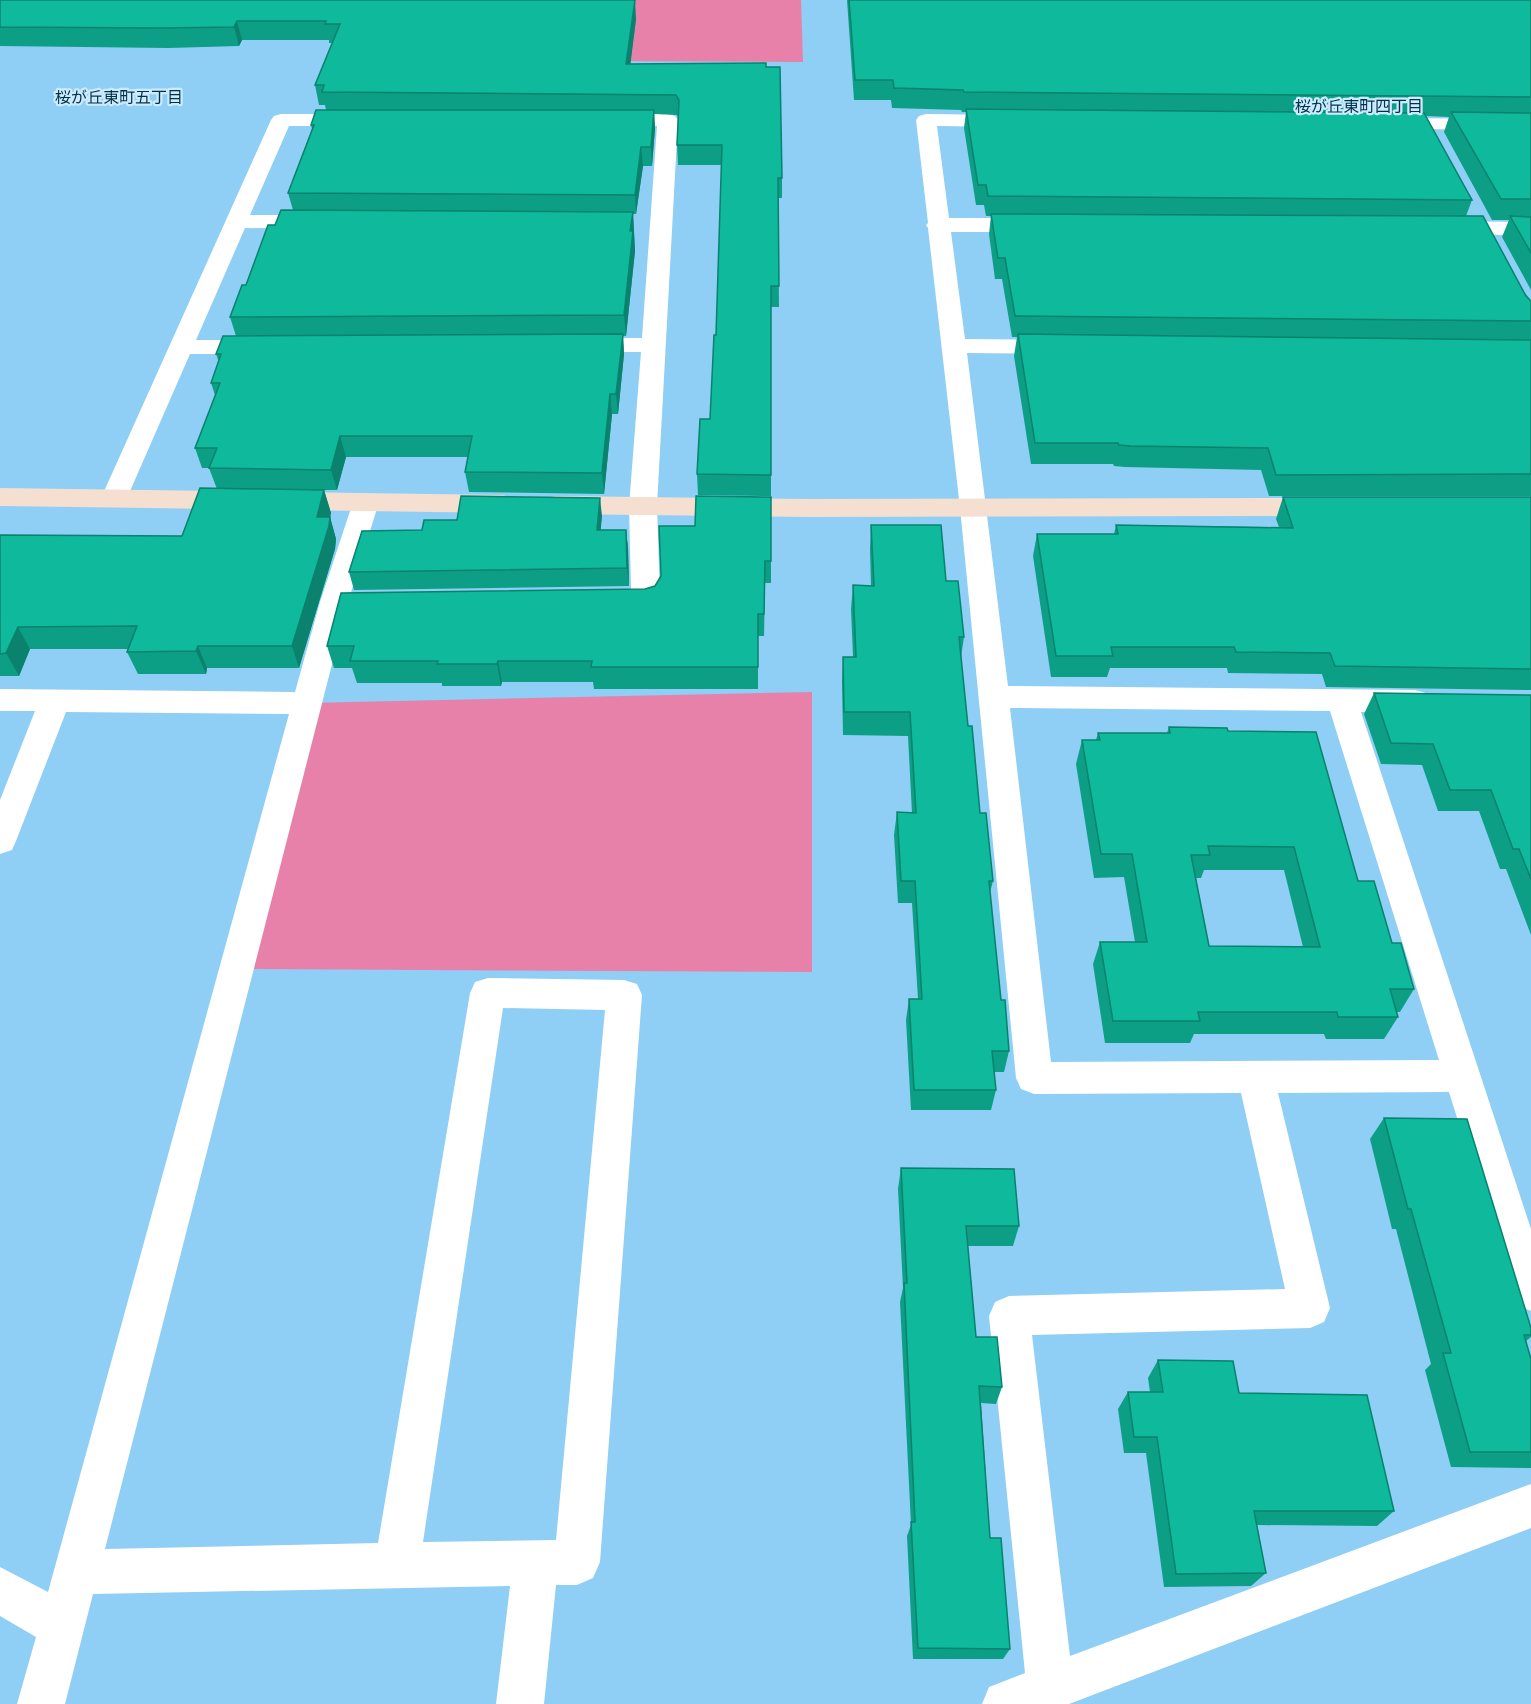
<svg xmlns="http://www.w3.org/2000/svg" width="1531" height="1704" viewBox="0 0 1531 1704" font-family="Rubik,'Noto Sans JP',sans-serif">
<rect width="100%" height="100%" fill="#8fcef5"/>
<path fill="#e781a9" d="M 617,0 L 801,0 L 803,62 L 605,61 Z
M 812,692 L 812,972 L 236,969 L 307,703 Z"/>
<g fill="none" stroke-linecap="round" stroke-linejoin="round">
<path fill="#fff" fill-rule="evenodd" d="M 281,114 L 357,114 L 364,116 L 367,120 L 364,124 L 357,126 L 289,126 L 250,215 L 320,215 L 328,217 L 331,222 L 328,227 L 320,229 L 245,228 L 196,340 L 265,340 L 274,342 L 277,347 L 274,352 L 265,354 L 190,354 L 127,498 L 124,504 L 114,507 L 104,504 L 101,498 L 271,120 L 274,116 Z
M 610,114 L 668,114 L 675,116 L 678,120 L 657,506 L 660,598 L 656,605 C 639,610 618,611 601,606 L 597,599 L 601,592 L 631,589 L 629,506 L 641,352 L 577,352 L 568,350 L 565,345 L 568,340 L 577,338 L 642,338 L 657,126 L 603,124 L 600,120 L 603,116 Z
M 926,114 L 1010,115 L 1017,117 L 1020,121 L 1017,125 L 1010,127 L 937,126 L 949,218 L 1034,218 L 1042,220 L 1045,225 L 1042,230 L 1034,232 L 951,232 L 965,339 L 1059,340 L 1068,342 L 1071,347 L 1068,352 L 1059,354 L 967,353 L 1008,686 L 1415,690 L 1426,693 L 1430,701 L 1426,709 L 1415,712 L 1361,712 L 1531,1229 L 1531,1311 L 1517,1305 L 1511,1291 L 1449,1092 L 1278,1093 L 1330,1308 L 1324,1322 L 1310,1328 L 1032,1335 L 1070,1656 L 1531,1484 L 1531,1528 L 1069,1704 L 982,1704 L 989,1687 L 1025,1673 L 989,1316 L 995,1302 L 1009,1296 L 1285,1289 L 1241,1093 L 1034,1094 L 1021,1089 L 1016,1078 L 960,508 L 928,228 L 926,225 L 928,223 L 916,120 L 919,116 ZM 1010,708 L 1330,711 L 1439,1060 L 1051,1062 Z
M 1386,118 L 1531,119 L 1531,131 L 1379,128 L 1376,124 L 1379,120 Z
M 1446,221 L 1531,222 L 1531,236 L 1438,233 L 1435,228 L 1438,223 Z
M 366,493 L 376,496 L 379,502 L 348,602 L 105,1549 L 378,1543 L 470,993 L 475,982 L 488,978 L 624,980 L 637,984 L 642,995 L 600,1562 L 593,1578 L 577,1585 L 556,1585 L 544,1704 L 496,1704 L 510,1586 L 93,1594 L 65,1704 L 17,1704 L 36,1637 L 0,1616 L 0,1567 L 48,1592 L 289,714 L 66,712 L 16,841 L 12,850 L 0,854 L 0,800 L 35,711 L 0,711 L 0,689 L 295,692 L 320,602 L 353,502 L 356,496 ZM 503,1008 L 605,1010 L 556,1540 L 423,1542 Z"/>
<path fill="#f4dfd0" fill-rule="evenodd" d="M 0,488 L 503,495 L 513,498 L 517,504 L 513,510 L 503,513 L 0,506 Z
M 555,496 L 811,499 L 1325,498 L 1335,501 L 1339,507 L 1335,513 L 1325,516 L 811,517 L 555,514 L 545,511 L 541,505 L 545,499 Z"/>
</g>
<path fill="#0c9f86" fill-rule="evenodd" d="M 0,0 L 636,19 L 630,64 L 766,67 L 782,178 L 782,198 L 778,198 L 779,307 L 771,307 L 771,496 L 698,495 L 697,474 L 710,419 L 716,335 L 722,165 L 678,165 L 677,145 L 678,117 L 677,115 L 654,114 L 655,128 L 652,166 L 643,166 L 636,214 L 633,214 L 635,251 L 626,336 L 623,336 L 624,354 L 618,414 L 612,414 L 604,494 L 469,492 L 465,472 L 468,457 L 346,457 L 337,490 L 324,490 L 331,513 L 330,517 L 336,539 L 335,549 L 299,668 L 207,668 L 206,674 L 138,674 L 127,652 L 128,649 L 30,649 L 19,676 L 0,676 L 0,535 L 182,536 L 217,489 L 209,468 L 202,468 L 195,448 L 215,395 L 211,383 L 219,362 L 216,354 L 236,336 L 230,317 L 275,225 L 293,210 L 288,193 L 312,129 L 311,125 L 326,110 L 325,105 L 319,105 L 315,85 L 332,43 L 329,43 L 329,40 L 242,40 L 239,46 L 168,48 L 0,46 Z
M 847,0 L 1531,0 L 1531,290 L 1502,237 L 1509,220 L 1492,220 L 1444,132 L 1449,117 L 1426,116 L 1472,200 L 1466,216 L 1531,301 L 1531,496 L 1269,496 L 1261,470 L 1125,467 L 1114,466 L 1113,464 L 1031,464 L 1014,356 L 1017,337 L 1012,337 L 1002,279 L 995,279 L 989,234 L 991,216 L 986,216 L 984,205 L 976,205 L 964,128 L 966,112 L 962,112 L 961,110 L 892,108 L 891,100 L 854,100 Z
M 771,497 L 771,583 L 765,583 L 764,636 L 758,636 L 758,689 L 594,689 L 593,682 L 502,682 L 501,686 L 442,686 L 442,683 L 357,683 L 352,668 L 334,668 L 327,646 L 645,589 L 655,586 L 695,526 Z
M 1283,497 L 1531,497 L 1531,690 L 1326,687 L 1322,674 L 1228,673 L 1227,668 L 1110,668 L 1107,677 L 1051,677 L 1033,556 L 1037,534 L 1114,534 L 1116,525 L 1279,527 L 1276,519 Z
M 602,516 L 600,530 L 626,530 L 628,548 L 629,586 L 354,590 L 349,572 L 422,530 Z
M 871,525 L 946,581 L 964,637 L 961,657 L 968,726 L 980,813 L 993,881 L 990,892 L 1001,1000 L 1009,1051 L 1004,1072 L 994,1072 L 996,1090 L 991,1110 L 911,1110 L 906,1020 L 909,999 L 918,999 L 912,903 L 898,903 L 894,835 L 897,812 L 912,813 L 908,736 L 843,735 L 842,681 L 843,657 L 853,657 L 851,609 L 853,585 L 871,586 L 870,549 Z
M 1374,693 L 1531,695 L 1531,935 L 1506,869 L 1500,869 L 1479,811 L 1438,811 L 1422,765 L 1381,764 L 1364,714 Z
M 1169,727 L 1228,731 L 1358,881 L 1392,943 L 1414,989 L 1400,1012 L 1396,1012 L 1398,1017 L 1384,1039 L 1326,1039 L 1324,1034 L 1194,1034 L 1190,1043 L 1105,1043 L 1093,964 L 1100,942 L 1135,942 L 1124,877 L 1094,878 L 1076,764 L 1082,740 L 1096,740 L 1098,733 L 1167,733 ZM 1204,870 L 1284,870 L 1303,947 L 1209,946 L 1196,878 L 1201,878 Z
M 1384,1118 L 1531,1328 L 1531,1337 L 1526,1341 L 1531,1359 L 1531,1468 L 1451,1467 L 1425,1370 L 1431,1364 L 1396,1229 L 1392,1229 L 1370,1139 Z
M 901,1168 L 1019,1226 L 1013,1246 L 968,1246 L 976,1337 L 1002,1387 L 996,1404 L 981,1403 L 990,1538 L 1010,1649 L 1003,1659 L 913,1659 L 907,1536 L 911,1525 L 900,1302 L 903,1288 L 898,1189 Z
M 1158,1360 L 1239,1393 L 1394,1511 L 1377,1526 L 1257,1525 L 1266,1573 L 1251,1586 L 1164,1587 L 1146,1453 L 1124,1453 L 1118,1409 L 1128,1392 L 1150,1392 L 1148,1378 Z"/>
<path fill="#0a826d" d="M 635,0 L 636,19 L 628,84 L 626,64 Z
M 237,21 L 242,40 L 239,46 L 234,27 Z
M 654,110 L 655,128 L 652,166 L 651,147 Z
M 641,147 L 643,166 L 636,214 L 635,195 Z
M 633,212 L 635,251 L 626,336 L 624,315 L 630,231 Z
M 623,334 L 624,354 L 618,414 L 616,394 Z
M 610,394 L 612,414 L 604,494 L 602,473 Z
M 340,436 L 346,457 L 337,490 L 331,470 Z
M 324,490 L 331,513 L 330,517 L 336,539 L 335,549 L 299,668 L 292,646 L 317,517 Z
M 600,498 L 602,516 L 599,548 L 597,530 Z
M 626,530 L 628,548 L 629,586 L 627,568 Z
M 18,627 L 30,649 L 19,676 L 6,653 Z
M 198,646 L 207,668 L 206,674 L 196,651 Z
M 498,661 L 502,682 L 501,686 L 497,664 Z"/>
<path fill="#0eb99c" stroke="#0a826d" stroke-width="1.5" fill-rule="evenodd" d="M 0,0 L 635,0 L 626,64 L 766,63 L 766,67 L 780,67 L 782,178 L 778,178 L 779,286 L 771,286 L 771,475 L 697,474 L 700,419 L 710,419 L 714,335 L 716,335 L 722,145 L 677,145 L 679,100 L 676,95 L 322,92 L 324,85 L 315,85 L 340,24 L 325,24 L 326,21 L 237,21 L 234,27 L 162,28 L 0,27 Z
M 849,0 L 1531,0 L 1531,97 L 964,92 L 963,90 L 894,88 L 893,80 L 855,80 Z
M 966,109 L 1424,113 L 1472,200 L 988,196 L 986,185 L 978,185 Z
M 316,110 L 654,110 L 651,147 L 641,147 L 635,195 L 288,193 L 314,125 L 311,125 Z
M 1451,112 L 1531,113 L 1531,199 L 1501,199 Z
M 281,210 L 633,212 L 630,231 L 633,231 L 624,315 L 230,317 L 242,285 L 246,285 L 268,225 L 275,225 Z
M 991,214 L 1483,216 L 1526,296 L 1531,301 L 1531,321 L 1015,316 L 1005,258 L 998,258 Z
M 1510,216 L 1531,217 L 1531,253 Z
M 623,334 L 616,394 L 610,394 L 602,473 L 465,472 L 472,436 L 340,436 L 331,470 L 209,468 L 217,448 L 195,448 L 220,383 L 211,383 L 221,354 L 216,354 L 223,336 Z
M 1018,334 L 1531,340 L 1531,474 L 1276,475 L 1268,448 L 1130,446 L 1119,445 L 1118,443 L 1035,443 Z
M 200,488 L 324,490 L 317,517 L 330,517 L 329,526 L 292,646 L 198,646 L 196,651 L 127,652 L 137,626 L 18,627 L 6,653 L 0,654 L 0,535 L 182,536 Z
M 461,496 L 600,498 L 597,530 L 626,530 L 627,568 L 349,572 L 362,531 L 422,530 L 424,520 L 457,520 Z
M 696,496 L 771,497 L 771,561 L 765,561 L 764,614 L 758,614 L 758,667 L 591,667 L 592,661 L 498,661 L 497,664 L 437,664 L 438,661 L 350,661 L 354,646 L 327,646 L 341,593 L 645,589 L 655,586 L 661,576 L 659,526 L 695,526 Z
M 1283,497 L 1531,497 L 1531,669 L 1335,666 L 1330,653 L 1236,652 L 1234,647 L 1111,647 L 1113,656 L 1056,656 L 1037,534 L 1118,534 L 1116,525 L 1293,528 Z
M 871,525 L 941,525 L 946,581 L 958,581 L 964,637 L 959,637 L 968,726 L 972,726 L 980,813 L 986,813 L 993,881 L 989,881 L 1001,1000 L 1005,1000 L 1009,1051 L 992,1051 L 996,1090 L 914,1090 L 909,999 L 922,999 L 915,881 L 901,881 L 897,812 L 916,813 L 910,712 L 844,712 L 843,657 L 856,657 L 853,585 L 874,586 Z
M 1374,693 L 1531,695 L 1531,879 L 1519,849 L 1513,849 L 1491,790 L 1450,790 L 1433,744 L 1391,743 Z
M 1169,727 L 1227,728 L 1228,731 L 1316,732 L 1358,881 L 1374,881 L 1392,943 L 1401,943 L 1414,989 L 1390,989 L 1398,1017 L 1338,1017 L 1337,1012 L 1198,1012 L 1200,1021 L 1113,1021 L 1100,942 L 1147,942 L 1132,854 L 1101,854 L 1082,740 L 1100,740 L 1098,733 L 1170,733 ZM 1208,846 L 1294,847 L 1320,947 L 1209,946 L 1191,855 L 1210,855 Z
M 1384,1118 L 1467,1119 L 1531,1328 L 1531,1335 L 1524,1335 L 1531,1359 L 1531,1452 L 1470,1452 L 1443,1353 L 1451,1353 L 1411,1209 L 1408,1209 Z
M 901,1168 L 1014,1169 L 1019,1226 L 966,1226 L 976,1337 L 997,1337 L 1002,1387 L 979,1386 L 990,1538 L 1001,1538 L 1010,1649 L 918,1648 L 911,1522 L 915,1522 L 904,1283 L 907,1283 Z
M 1158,1360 L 1233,1361 L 1239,1393 L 1367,1395 L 1394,1511 L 1254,1511 L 1266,1573 L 1176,1574 L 1157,1437 L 1134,1437 L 1128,1392 L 1163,1392 Z"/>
<g text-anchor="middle" stroke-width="4.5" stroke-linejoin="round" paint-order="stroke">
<g font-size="16" fill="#003148" stroke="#ccebff">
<text x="119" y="103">桜が丘東町五丁目</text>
<text x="1359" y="112">桜が丘東町四丁目</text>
</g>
</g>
</svg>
